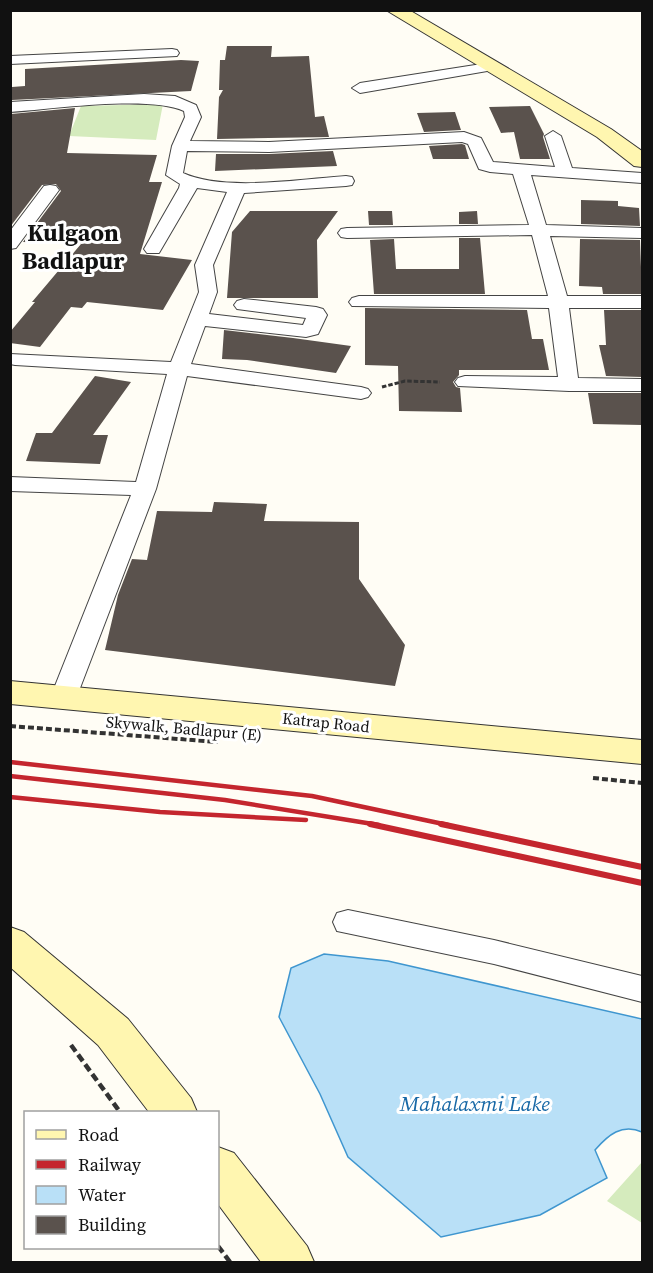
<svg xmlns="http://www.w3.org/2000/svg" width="653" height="1273" viewBox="0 0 653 1273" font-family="'Source Serif 4',serif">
<rect width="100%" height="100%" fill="#fffdf5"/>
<path fill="#d5ebbd" d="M 163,104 L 156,140 L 69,136 L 81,106 Z
M 642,1162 L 642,1223 L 607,1201 Z"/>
<path fill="#b9e0f7" stroke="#3f96cf" stroke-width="1.5" d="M 324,954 L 388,961 L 642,1019 L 642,1132 C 622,1123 608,1135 595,1150 L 607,1178 L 540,1215 L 441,1237 L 348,1157 L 320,1094 L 279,1017 L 291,968 Z"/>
<path fill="#5a524d" d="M 227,46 L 272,46 L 271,57 L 309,56 L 315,117 L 324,116 L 329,137 L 217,139 L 219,97 L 223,90 L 219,90 L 220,60 L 225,60 Z
M 181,60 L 199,61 L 191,91 L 12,100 L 12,87 L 25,86 L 25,69 Z
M 530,106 L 544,134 L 543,137 L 550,159 L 520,159 L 514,132 L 501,133 L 489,107 Z
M 75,108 L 67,153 L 157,155 L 149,182 L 162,182 L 140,254 L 192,260 L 163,310 L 87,302 L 82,308 L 71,307 L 40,347 L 10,343 L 10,332 L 35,302 L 32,302 L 81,244 L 23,242 L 61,191 L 56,184 L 42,185 L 10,227 L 11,114 Z
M 455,112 L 461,130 L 424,132 L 417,113 Z
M 462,144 L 465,145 L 469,159 L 433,159 L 429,146 Z
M 333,151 L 337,166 L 215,171 L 216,154 L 269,154 Z
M 581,200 L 618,201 L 618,206 L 639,208 L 640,226 L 581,224 Z
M 250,211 L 338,211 L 317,240 L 318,298 L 227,298 L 232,232 Z
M 368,211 L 392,211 L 393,225 L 369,225 Z
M 477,211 L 478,224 L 459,224 L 459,212 Z
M 459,238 L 480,238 L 485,294 L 374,294 L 370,240 L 394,239 L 396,269 L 459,269 Z
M 580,239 L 640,240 L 642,294 L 603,294 L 602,287 L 579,286 Z
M 365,308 L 527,310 L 532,339 L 543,339 L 549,370 L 459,370 L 459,375 L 453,382 L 456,387 L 460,388 L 462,412 L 399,411 L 398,366 L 365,365 Z
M 604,310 L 642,310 L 642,377 L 606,376 L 599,345 L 606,345 Z
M 224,330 L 293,338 L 351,346 L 336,373 L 247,360 L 222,359 Z
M 95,376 L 131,382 L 93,435 L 108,435 L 100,464 L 26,461 L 36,433 L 52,433 Z
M 588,393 L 642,393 L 642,425 L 593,424 Z
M 214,502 L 267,504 L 264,521 L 359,522 L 359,579 L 405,645 L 395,686 L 105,650 L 118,595 L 132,559 L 147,560 L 157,511 L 212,512 Z"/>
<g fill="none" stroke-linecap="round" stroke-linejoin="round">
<g stroke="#444" stroke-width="2">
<path id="street" d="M 172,49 L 177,50 L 179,53 L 177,56 L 10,64 L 10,56 Z
M 488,63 L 493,64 L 495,67 L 493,70 L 360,93 L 352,88 L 360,83 Z
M 144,94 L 175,96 L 196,105 L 201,117 L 190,141 L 269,142 L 464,132 L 481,138 L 493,162 L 555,167 L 545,136 L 553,131 L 561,136 L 572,168 L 642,173 L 642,183 L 531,175 L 546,225 L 642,228 L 642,238 L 550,236 L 567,296 L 642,296 L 642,308 L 569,308 L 578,378 L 642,379 L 642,391 L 569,391 L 458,386 L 455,382 L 458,378 L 465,376 L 558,377 L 549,308 L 352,306 L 349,302 L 352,298 L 359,296 L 548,296 L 532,235 L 347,238 L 341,237 L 338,233 L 341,229 L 347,228 L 529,225 L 513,174 L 490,172 L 479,169 L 468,144 L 462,142 L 269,152 L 187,151 L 183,173 C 224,192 301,179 346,176 L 352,177 L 354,181 L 352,185 L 346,186 L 244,193 L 213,265 L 217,292 L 209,314 L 303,325 L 306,318 L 237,309 L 234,305 L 237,301 L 244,299 L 316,307 L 323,309 L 327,315 L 318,334 L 306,337 L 205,326 L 191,364 L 361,387 L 368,389 L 371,393 L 368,397 L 361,399 L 187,376 L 156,489 L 77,696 L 73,702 L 64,705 L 55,702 L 51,696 L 131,495 L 10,491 L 10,477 L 136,482 L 167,374 L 15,365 L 10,364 L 10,354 L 171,362 L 199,292 L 195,265 L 227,192 L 197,188 L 159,253 L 147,253 L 144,249 L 179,188 L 180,184 L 166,175 L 172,146 L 185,117 L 184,111 C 150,95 52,109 10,112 L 10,102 Z
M 50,185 L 56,186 L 59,190 L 16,248 L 10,249 L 10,231 L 44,186 Z
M 348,910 L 494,940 L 642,976 L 642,1002 L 494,964 L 337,931 L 333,922 L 337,913 Z"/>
</g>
<g stroke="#333" stroke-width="2">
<path id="secondary" d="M 386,10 L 409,10 L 611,129 L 642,151 L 642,167 L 634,166 L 597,137 Z
M 10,681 L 642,740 L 642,764 L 10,704 Z
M 10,927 L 24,932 L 128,1019 L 191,1098 L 197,1112 L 149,1112 L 98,1045 L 10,967 Z
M 218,1147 L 234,1153 L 307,1246 L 314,1262 L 261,1262 L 218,1204 Z"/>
</g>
<path stroke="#333" stroke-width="3" stroke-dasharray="4.5 2" stroke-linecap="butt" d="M 382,387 L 405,381 L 440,382"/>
<path stroke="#333" stroke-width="4" stroke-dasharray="6 3" stroke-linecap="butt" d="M 10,726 L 218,742
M 593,778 L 642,783"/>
<path stroke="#333" stroke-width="4.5" stroke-dasharray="8 4" stroke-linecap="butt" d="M 71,1045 L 120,1112
M 218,1246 L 230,1262"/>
<use href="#street" fill="#fff" fill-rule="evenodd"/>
<use href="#secondary" fill="#fff6b0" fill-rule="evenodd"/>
<path stroke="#c4262e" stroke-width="4.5" d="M 10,762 L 312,796 L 448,825
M 10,776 L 225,800 L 379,825
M 10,797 L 160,812 L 306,820"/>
<path stroke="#c4262e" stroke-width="6" d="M 370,824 L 642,883
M 441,824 L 642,867"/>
</g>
<g text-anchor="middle" stroke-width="6" stroke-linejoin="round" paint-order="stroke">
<g font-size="16" fill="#111" stroke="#fff">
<text transform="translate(326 722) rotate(6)" y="6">Katrap Road</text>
<text transform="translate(184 728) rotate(5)" y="6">Skywalk, Badlapur (E)</text>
</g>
<g font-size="21" font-style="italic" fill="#1768a6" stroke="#fff">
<text x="475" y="1111">Mahalaxmi Lake</text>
</g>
<g font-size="24" font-weight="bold" fill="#111" stroke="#fff">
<text x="73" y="241">Kulgaon<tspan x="73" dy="28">Badlapur</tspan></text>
</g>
</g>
<rect width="653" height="1273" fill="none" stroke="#111111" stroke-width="24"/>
<rect x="24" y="1111" width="195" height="138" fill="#ffffff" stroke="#a0a0a0" stroke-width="1.5"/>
<rect x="36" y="1130" width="30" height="9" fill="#fff6b0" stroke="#a0a0a0" stroke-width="1.5"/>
<text x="78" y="1141" font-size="18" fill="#111111">Road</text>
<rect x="36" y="1160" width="30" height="9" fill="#c4262e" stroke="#a0a0a0" stroke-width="1.5"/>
<text x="78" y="1171" font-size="18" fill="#111111">Railway</text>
<rect x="36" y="1186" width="30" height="18" fill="#b9e0f7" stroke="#a0a0a0" stroke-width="1.5"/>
<text x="78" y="1201" font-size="18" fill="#111111">Water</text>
<rect x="36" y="1216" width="30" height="18" fill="#5a524d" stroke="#a0a0a0" stroke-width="1.5"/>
<text x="78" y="1231" font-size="18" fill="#111111">Building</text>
</svg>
